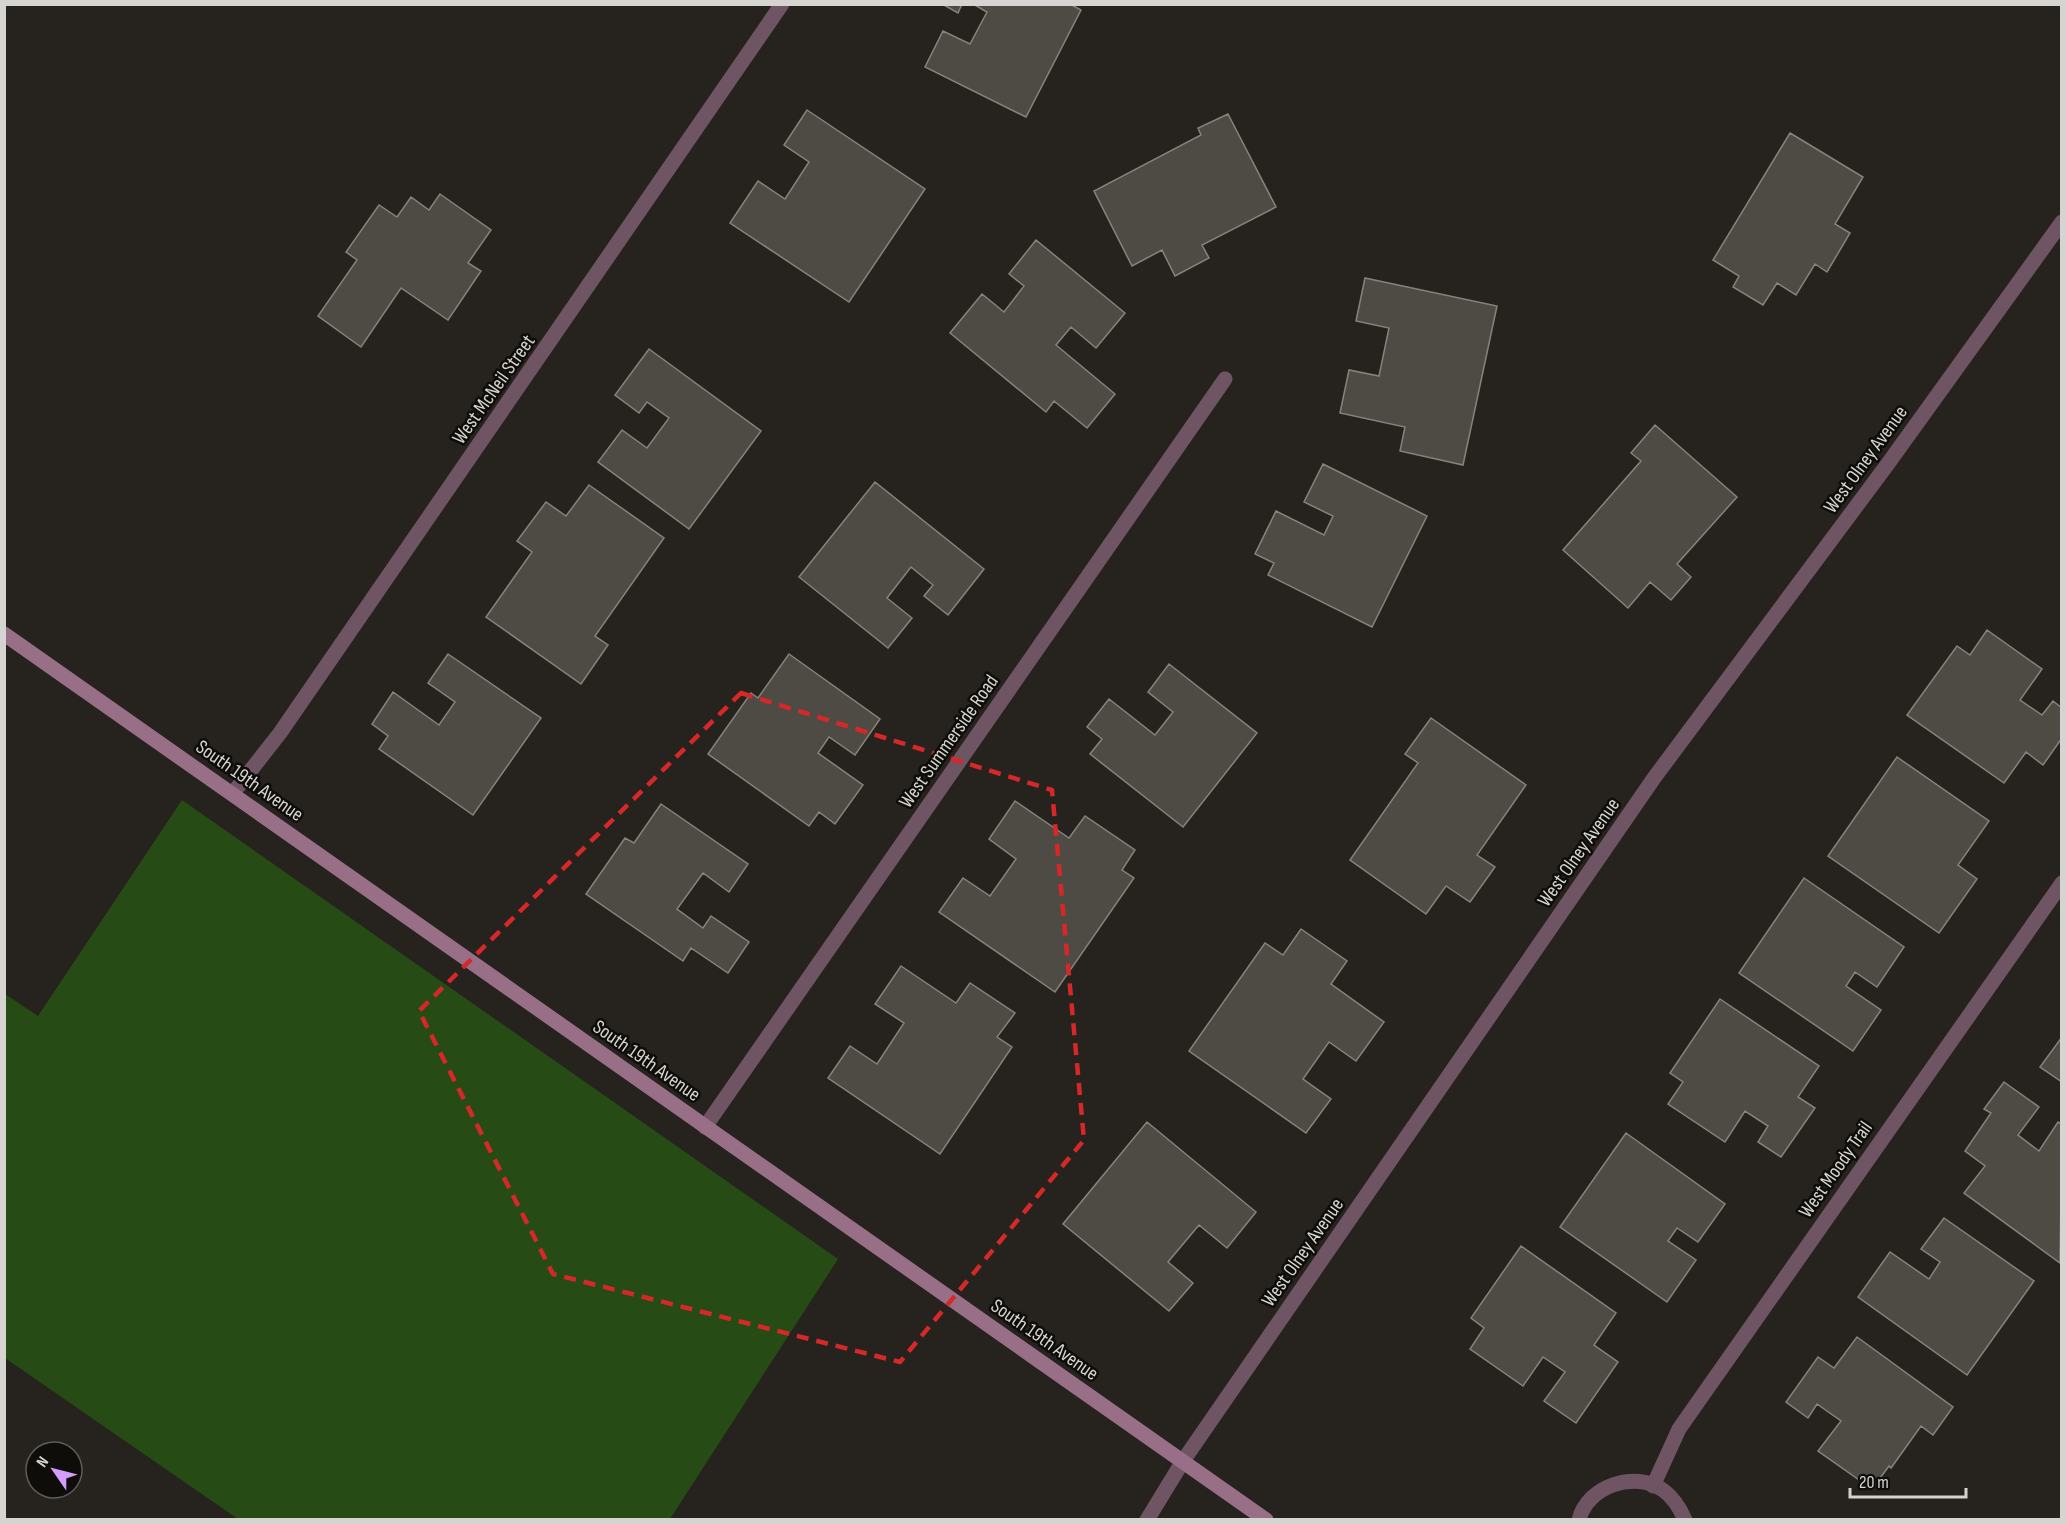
<svg xmlns="http://www.w3.org/2000/svg" width="2066" height="1524" viewBox="0 0 2066 1524" font-family="'Sofia Sans Condensed',sans-serif">
<rect width="100%" height="100%" fill="#26231e"/>
<path fill="#274b15" d="M 182,800 L 838,1259 L 670,1519 L 238,1519 L 5,1358 L 5,994 L 38,1016 Z"/>
<path fill="#4e4b45" stroke="#87837c" stroke-width="1.5" d="M 942,4 L 962,4 L 958,13 Z
M 973,4 L 1070,4 L 1081,10 L 1026,117 L 925,67 L 943,31 L 970,44 L 987,12 Z
M 807,110 L 925,189 L 849,302 L 730,223 L 758,181 L 785,199 L 809,162 L 784,145 Z
M 1228,114 L 1276,207 L 1202,245 L 1209,258 L 1175,276 L 1162,250 L 1132,266 L 1094,191 L 1201,135 L 1198,128 Z
M 1790,133 L 1863,177 L 1835,224 L 1850,233 L 1827,272 L 1815,264 L 1796,295 L 1777,283 L 1763,305 L 1733,287 L 1739,276 L 1713,260 Z
M 440,194 L 491,230 L 468,263 L 481,271 L 448,320 L 401,288 L 361,347 L 318,316 L 357,260 L 346,252 L 379,205 L 397,217 L 411,197 L 429,210 Z
M 1036,240 L 1125,313 L 1096,348 L 1071,327 L 1056,345 L 1115,394 L 1087,428 L 1054,401 L 1046,412 L 950,333 L 982,294 L 1004,312 L 1024,286 L 1009,274 Z
M 1365,278 L 1497,306 L 1463,465 L 1400,451 L 1405,427 L 1340,413 L 1349,370 L 1379,376 L 1389,328 L 1356,321 Z
M 649,349 L 761,431 L 689,529 L 598,462 L 622,430 L 647,448 L 669,418 L 647,402 L 639,413 L 615,395 Z
M 1655,425 L 1737,497 L 1677,564 L 1691,577 L 1671,600 L 1650,582 L 1628,608 L 1563,550 L 1641,461 L 1631,453 Z
M 1323,464 L 1427,516 L 1372,627 L 1268,575 L 1274,563 L 1255,554 L 1276,511 L 1324,535 L 1333,516 L 1304,502 Z
M 875,482 L 984,569 L 948,615 L 924,596 L 933,585 L 911,567 L 887,598 L 912,618 L 888,648 L 799,577 Z
M 589,485 L 664,538 L 595,636 L 608,645 L 581,684 L 486,617 L 532,552 L 517,541 L 546,502 L 566,516 Z
M 1987,630 L 2042,669 L 2020,700 L 2042,715 L 2053,701 L 2062,708 L 2062,738 L 2043,765 L 2026,752 L 2004,783 L 1907,715 L 1957,646 L 1970,655 Z
M 448,654 L 541,718 L 473,815 L 379,749 L 388,736 L 372,724 L 393,692 L 439,725 L 455,702 L 428,683 Z
M 789,654 L 880,719 L 855,755 L 829,737 L 818,753 L 863,785 L 835,824 L 819,812 L 809,826 L 708,754 L 751,693 L 758,698 Z
M 1169,664 L 1257,733 L 1183,827 L 1090,754 L 1102,739 L 1087,727 L 1109,699 L 1155,735 L 1173,712 L 1148,692 Z
M 1431,718 L 1526,785 L 1477,855 L 1495,867 L 1470,902 L 1446,886 L 1426,914 L 1350,860 L 1418,763 L 1405,754 Z
M 1897,757 L 1989,821 L 1958,865 L 1977,879 L 1939,933 L 1828,856 Z
M 1015,801 L 1069,838 L 1085,816 L 1135,850 L 1122,870 L 1134,878 L 1055,992 L 939,912 L 963,878 L 990,896 L 1016,859 L 989,839 Z
M 661,804 L 748,864 L 729,892 L 703,873 L 677,909 L 703,928 L 711,916 L 749,942 L 728,973 L 691,948 L 683,961 L 586,894 L 625,838 L 634,843 Z
M 1804,878 L 1904,947 L 1877,987 L 1855,972 L 1846,986 L 1881,1010 L 1853,1051 L 1739,973 Z
M 1301,929 L 1347,961 L 1331,984 L 1384,1022 L 1356,1061 L 1329,1042 L 1303,1079 L 1331,1099 L 1306,1133 L 1189,1051 L 1265,943 L 1283,955 Z
M 901,966 L 956,1003 L 970,983 L 1015,1013 L 997,1037 L 1012,1047 L 940,1154 L 828,1078 L 850,1046 L 877,1064 L 904,1023 L 875,1004 Z
M 1720,999 L 1819,1066 L 1798,1097 L 1815,1108 L 1781,1157 L 1758,1142 L 1768,1126 L 1745,1111 L 1725,1142 L 1668,1104 L 1683,1082 L 1670,1073 Z
M 2062,1037 L 2062,1082 L 2040,1067 Z
M 2004,1082 L 2039,1107 L 2018,1135 L 2039,1151 L 2058,1122 L 2062,1124 L 2060,1263 L 1964,1193 L 1985,1166 L 1965,1151 L 1991,1113 L 1984,1109 Z
M 1147,1122 L 1256,1212 L 1227,1248 L 1199,1225 L 1168,1262 L 1193,1283 L 1169,1311 L 1063,1224 Z
M 1626,1133 L 1725,1204 L 1698,1242 L 1677,1228 L 1668,1241 L 1696,1260 L 1667,1302 L 1560,1227 Z
M 1944,1218 L 2034,1281 L 1967,1375 L 1858,1297 L 1890,1252 L 1929,1279 L 1940,1262 L 1921,1249 Z
M 1521,1246 L 1616,1313 L 1594,1345 L 1618,1362 L 1576,1423 L 1544,1401 L 1565,1372 L 1543,1357 L 1523,1386 L 1470,1349 L 1484,1328 L 1471,1318 Z
M 1857,1337 L 1953,1407 L 1933,1435 L 1921,1426 L 1891,1468 L 1889,1466 L 1872,1489 L 1818,1451 L 1841,1421 L 1817,1404 L 1808,1418 L 1786,1402 L 1818,1357 L 1834,1368 Z"/>
<g fill="none" stroke-linecap="round" stroke-linejoin="round">
<path stroke="#6f5464" stroke-width="15" d="M 233,793 L 280,733 L 782,4
M 705,1127 L 1225,379
M 1653,1486 L 1679,1429 L 2062,883
M 1147,1520 L 1183,1461 L 1654,778 L 1887,465 L 2062,222
M 1579,1520 C 1587,1486 1635,1470 1663,1490 C 1674,1498 1680,1508 1685,1520"/>
<path stroke="#996f88" stroke-width="15" d="M 4,634 L 1266,1520"/>
</g>
<path fill="none" stroke="#d62828" stroke-width="4.5" stroke-dasharray="12 8" stroke-linejoin="round" d="M 741,693 L 1052,790 L 1084,1140 L 900,1362 L 553,1274 L 419,1011 Z"/>
<g text-anchor="middle" stroke-width="5" stroke-linejoin="round" paint-order="stroke">
<g font-size="20" fill="#d6d4d0" stroke="#0e0d0a">
<text transform="translate(493 389) rotate(-55)" y="7">West McNeil Street</text>
<text transform="translate(1865 459) rotate(-54)" y="7">West Olney Avenue</text>
<text transform="translate(948 741) rotate(-55)" y="7">West Summerside Road</text>
<text transform="translate(250 780) rotate(35)" y="7">South 19th Avenue</text>
<text transform="translate(1578 852) rotate(-55)" y="7">West Olney Avenue</text>
<text transform="translate(647 1060) rotate(35)" y="7">South 19th Avenue</text>
<text transform="translate(1835 1169) rotate(-55)" y="7">West Moody Trail</text>
<text transform="translate(1302 1252) rotate(-55)" y="7">West Olney Avenue</text>
<text transform="translate(1045 1339) rotate(35)" y="7">South 19th Avenue</text>
</g>
</g>
<rect width="2066" height="1524" fill="none" stroke="#d6d4d0" stroke-width="12"/>
<g transform="translate(54 1470) rotate(305)"><circle r="28" fill="#0e0d0a" stroke="#5e5d59" stroke-width="1.5"/>
<path d="M0-4.5L10 22L0 15L-10 22Z" fill="#d49cfc"/>
<text y="-9" font-size="16" font-weight="bold" text-anchor="middle" fill="#d6d4d0">N</text>
</g>
<path d="M1850 1488v9h116v-9" fill="none" stroke="#d6d4d0" stroke-width="3"/>
<text x="1859" y="1488" font-size="18" fill="#d6d4d0" stroke="#0e0d0a" stroke-width="4.5" paint-order="stroke">20 m</text>
</svg>
